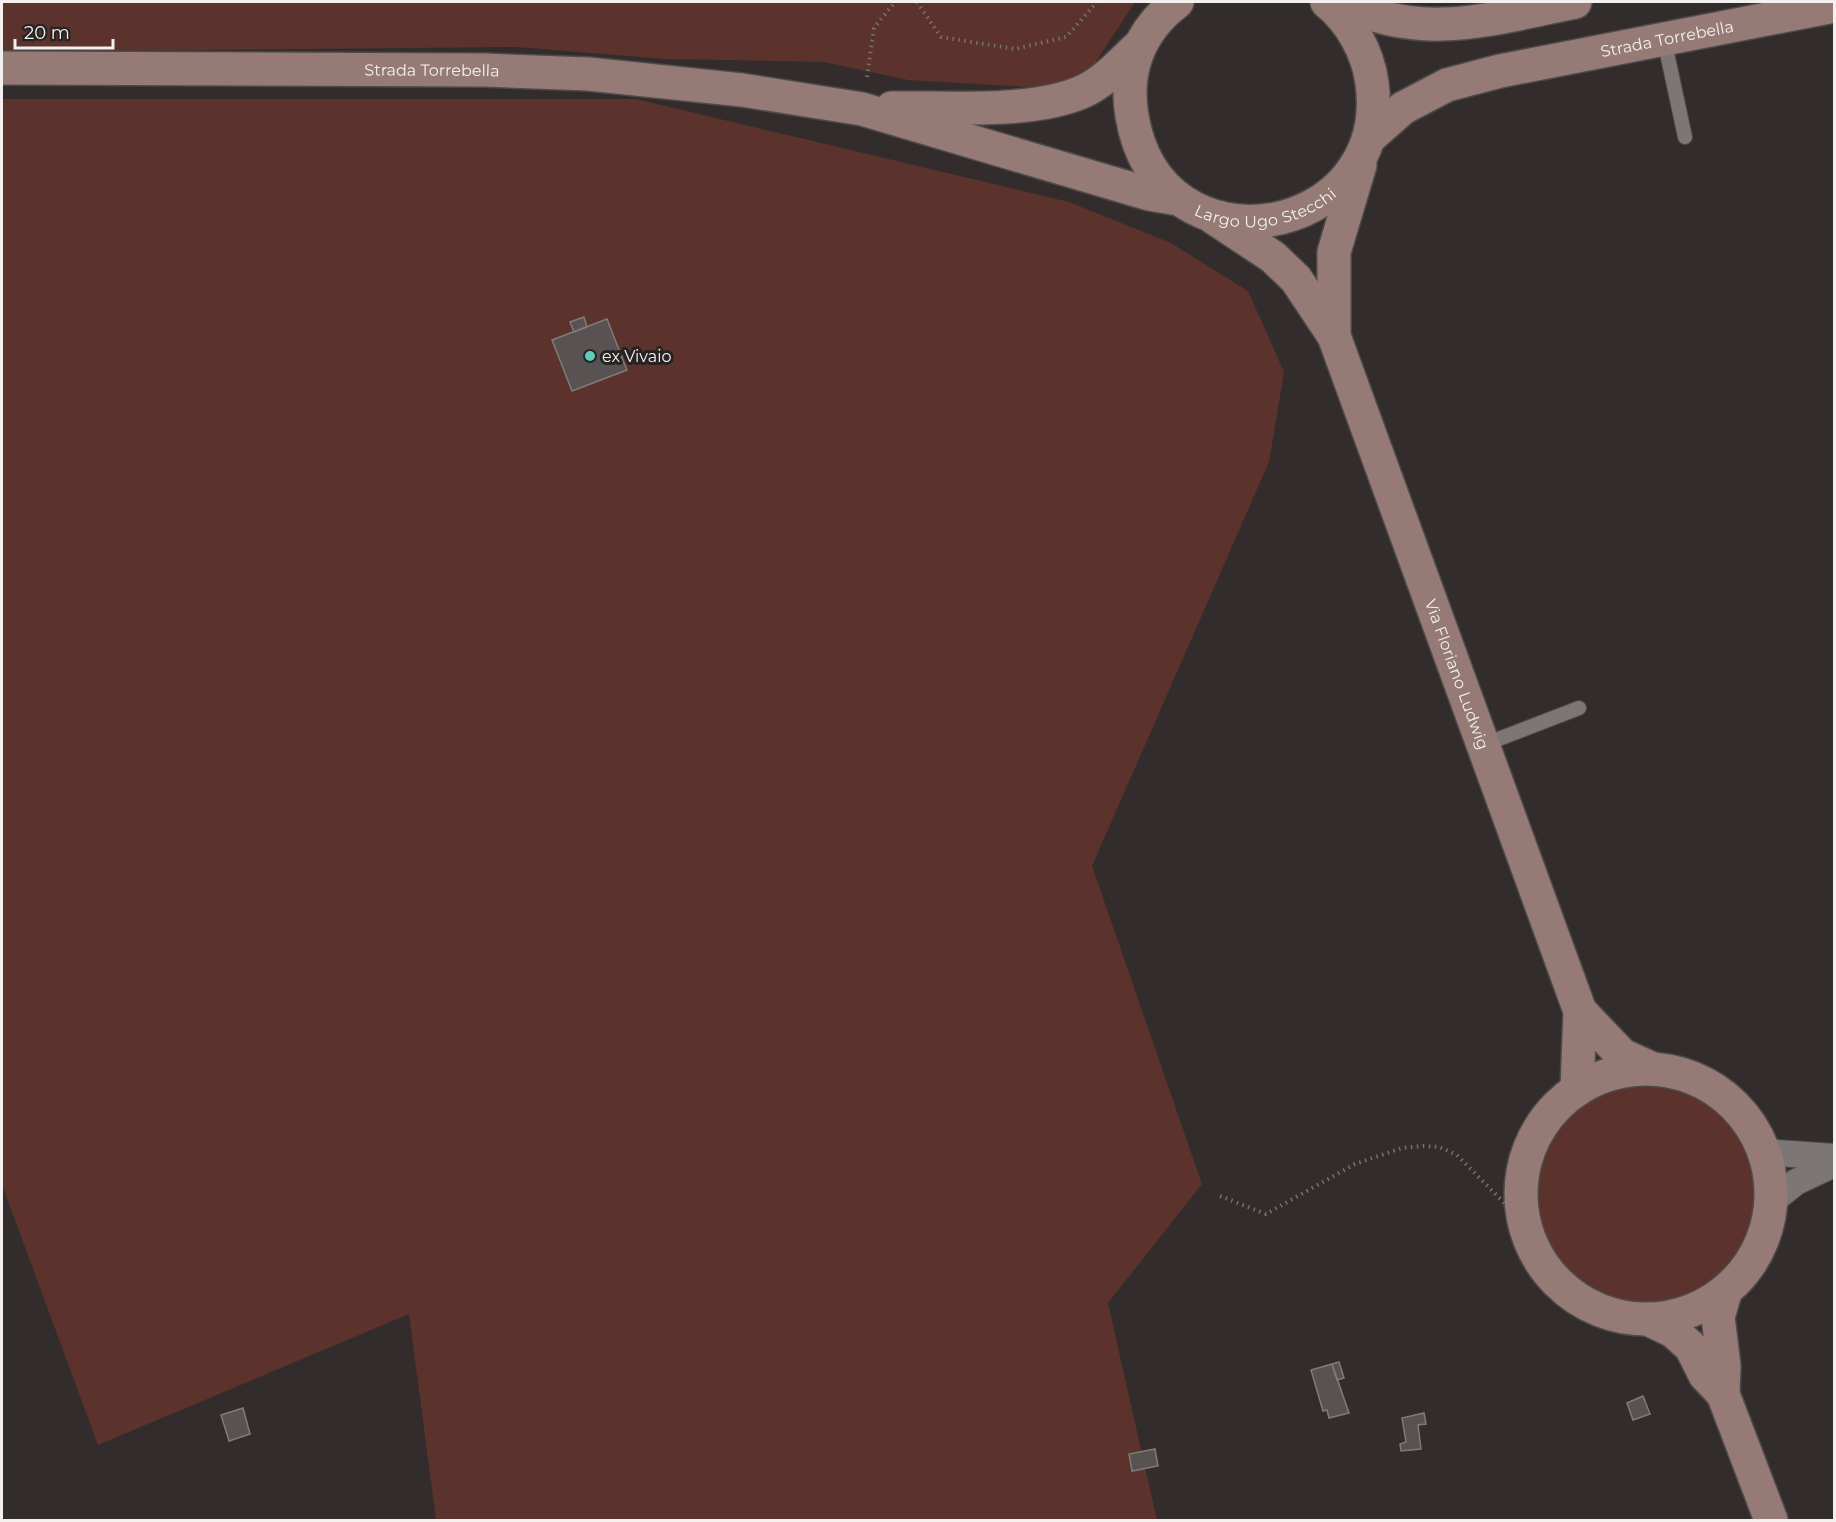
<svg xmlns="http://www.w3.org/2000/svg" width="1836" height="1522" viewBox="0 0 1836 1522" font-family="Montserrat,sans-serif">
<rect width="100%" height="100%" fill="#322d2c"/>
<path fill="#5b322c" d="M 2,2 L 1135,2 L 1092,68 L 1072,80 L 1045,88 L 908,80 L 824,62 L 665,59 L 516,47 L 2,52 Z
M 2,99 L 636,99 L 1069,202 L 1171,243 L 1248,291 L 1284,372 L 1269,462 L 1092,866 L 1202,1184 L 1108,1303 L 1157,1520 L 436,1520 L 409,1314 L 98,1445 L 2,1185 Z
M1534 1195a110 110 0 1 1 220 0a110 110 0 1 1-220 0Z"/>
<path fill="#585352" stroke="#807b7a" stroke-width="1.5" d="M 584,317 L 587,327 L 574,332 L 570,322 Z
M 607,319 L 627,370 L 572,391 L 552,340 Z
M 1339,1362 L 1344,1378 L 1337,1380 L 1332,1364 Z
M 1332,1364 L 1349,1413 L 1329,1418 L 1327,1410 L 1323,1411 L 1311,1370 Z
M 1643,1396 L 1650,1414 L 1633,1420 L 1627,1403 Z
M 243,1408 L 250,1434 L 229,1441 L 221,1415 Z
M 1424,1413 L 1426,1424 L 1418,1425 L 1421,1449 L 1401,1451 L 1400,1444 L 1406,1442 L 1402,1418 Z
M 1155,1449 L 1158,1466 L 1132,1471 L 1129,1454 Z"/>
<g fill="none" stroke-linecap="round" stroke-linejoin="round">
<g stroke="#4d4a49" stroke-width="16">
<path id="lane" d="M 1664,39 L 1685,137
M 1483,745 L 1579,708"/>
</g>
<g stroke="#4d4a49" stroke-width="28">
<path id="street" d="M 1765,1152 L 1834,1157
M 1772,1201 L 1796,1182 L 1834,1164"/>
</g>
<g stroke="#4d4a49" stroke-width="36">
<g id="secondary">
<path id="s1" d="M 1177,2 C 1140,30 1124,70 1132,116 C 1159,280 1393,240 1372,83 C 1368,53 1351,21 1327,2"/>
<path d="M 1341,2 C 1423,42 1490,19 1575,2"/>
<path id="s2" d="M 2,68 L 484,70 L 588,74 L 742,90 L 862,109 L 1149,194 L 1178,199"/>
<path d="M 892,108 C 947,107 1035,114 1084,91 C 1104,82 1121,63 1137,48"/>
<path id="s3" d="M 1369,138 L 1403,108 L 1447,85 L 1500,71 L 1834,6"/>
<path id="s4" d="M 1214,218 L 1273,257 L 1296,279 L 1334,336 L 1580,1011 L 1577,1090"/>
<path d="M 1334,336 L 1334,252 L 1360,165"/>
<path d="M 1580,1011 L 1622,1055 L 1653,1069"/>
<circle cx="1646" cy="1194" r="125"/>
<path d="M 1725,1293 L 1718,1317 L 1724,1366 L 1723,1394 L 1771,1520"/>
<path d="M 1650,1320 L 1673,1331 L 1691,1347 L 1705,1375 L 1723,1394"/>
</g>
</g>
<path stroke="#757170" stroke-width="4" stroke-dasharray="1.5 4.5" stroke-linecap="butt" d="M 917,2 L 941,37 L 1015,49 L 1066,37 L 1097,2
M 867,77 L 874,28 L 895,2
M 1220,1196 L 1266,1214 L 1355,1164 L 1402,1148 L 1423,1146 L 1439,1147 L 1457,1155 L 1523,1222"/>
<use href="#lane" stroke="#7c7675" stroke-width="14"/>
<use href="#street" stroke="#7c7675" stroke-width="26"/>
<use href="#secondary" stroke="#957a76" stroke-width="33"/>
</g>
<circle fill="#5dceb9" stroke="#282323" stroke-width="2" cx="590" cy="356" r="6"/>
<g text-anchor="middle" stroke-width="6" stroke-linejoin="round" paint-order="stroke">
<g font-size="16" fill="#f3f0ef" stroke="#282323">
<text dy="6" stroke="none"><textPath href="#s3" startOffset="320">Strada Torrebella</textPath></text>
<text dy="6" stroke="none"><textPath href="#s2" startOffset="430">Strada Torrebella</textPath></text>
<text dy="6" stroke="none"><textPath href="#s1" startOffset="320">Largo Ugo Stecchi</textPath></text>
<text dy="6" stroke="none"><textPath href="#s4" startOffset="531">Via Floriano Ludwig</textPath></text>
</g>
<g font-size="16" fill="#f3f0ef" stroke="#282323" text-anchor="start">
<text x="602" y="362">ex Vivaio</text>
</g>
</g>
<rect width="1836" height="1522" fill="none" stroke="#f3f0ef" stroke-width="6"/>
<path d="M15 39v9h98v-9" fill="none" stroke="#f3f0ef" stroke-width="3"/>
<text x="24" y="39" font-size="18" fill="#f3f0ef" stroke="#282323" stroke-width="4.5" paint-order="stroke">20 m</text>
</svg>
